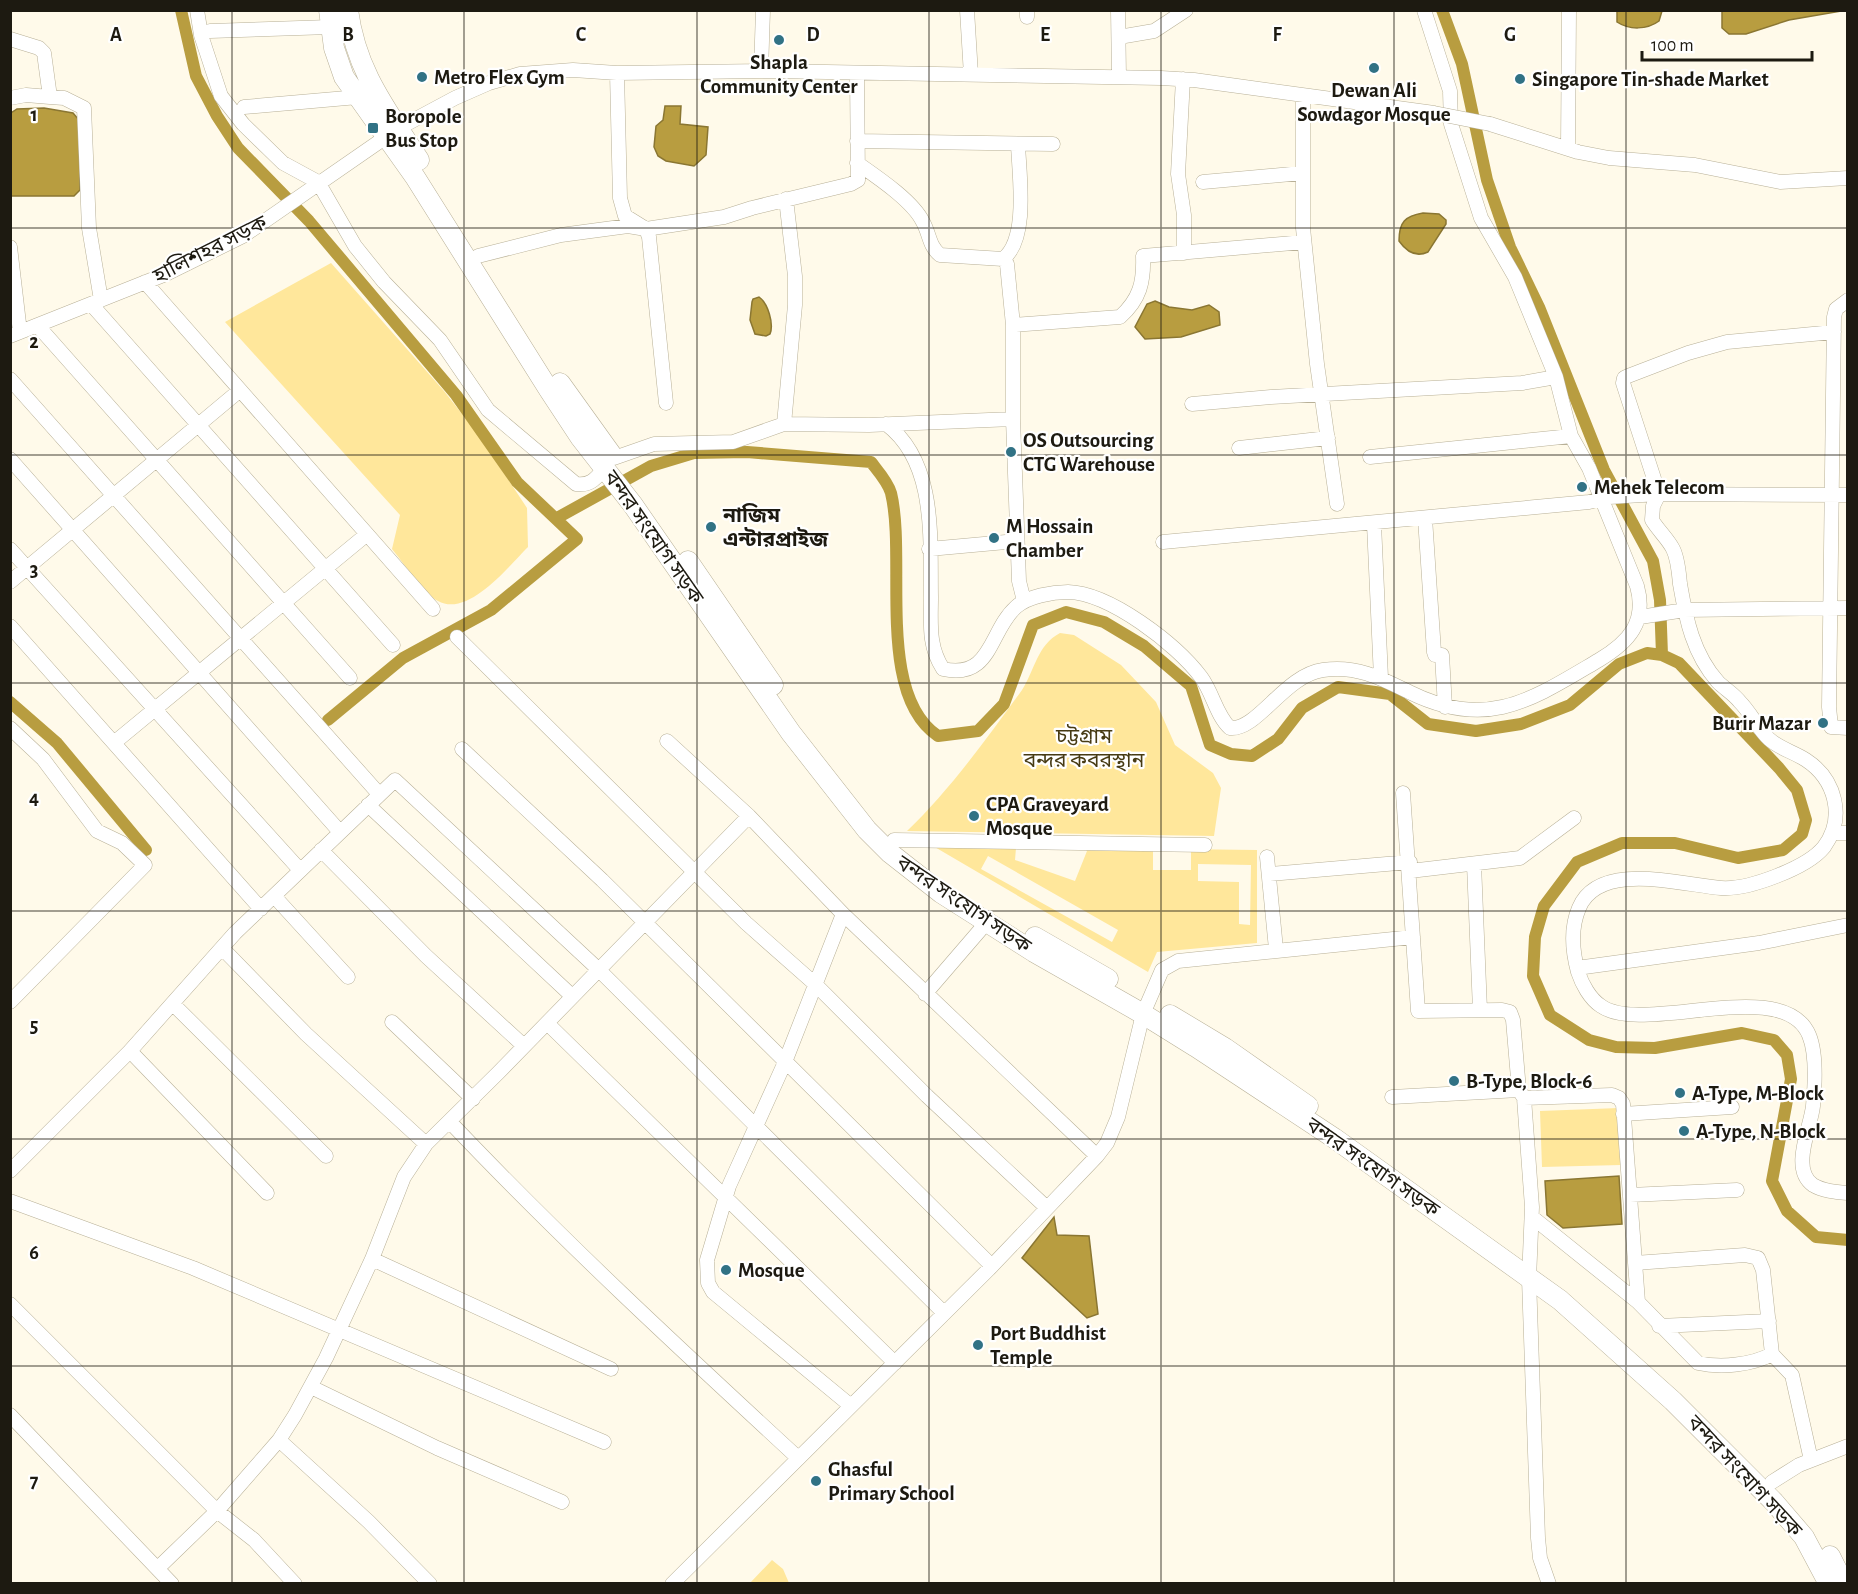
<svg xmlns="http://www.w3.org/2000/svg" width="1858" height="1594" viewBox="0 0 1858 1594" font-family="'Alegreya Sans','Noto Sans Bengali',sans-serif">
<rect width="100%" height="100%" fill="#fffaea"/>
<path fill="#ffe79b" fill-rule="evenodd" d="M 331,263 L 444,391 L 480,437 L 527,508 L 528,547 C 509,566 468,618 438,601 C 424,594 403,562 392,549 L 400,515 L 225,322 Z
M 1060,633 L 1074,635 L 1121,665 L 1156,702 L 1175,745 L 1213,773 L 1221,788 L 1214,836 L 907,831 C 949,791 988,737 1022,690 C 1035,670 1037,645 1060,633 Z
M 933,846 L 1257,850 L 1257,943 L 1157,952 L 1148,972 ZM 1016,848 L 1086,850 L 1087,851 L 1075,881 L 1015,860 ZM 1153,851 L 1191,852 L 1191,870 L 1153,870 ZM 988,856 L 1118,930 L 1112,942 L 981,869 ZM 1198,864 L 1251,865 L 1250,925 L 1239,924 L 1239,882 L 1198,881 Z
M 1619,1108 L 1621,1165 L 1542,1167 L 1540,1111 Z
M 772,1560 L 783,1569 L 789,1583 L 750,1583 Z"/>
<path fill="#b89d40" stroke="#8a7632" stroke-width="1.5" d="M 1847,10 L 1789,20 L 1746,34 L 1729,34 L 1722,28 L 1722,11 Z
M 1617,11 L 1617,10 L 1662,11 L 1659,21 C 1647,30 1629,30 1617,22 Z
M 665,106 L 681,106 L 680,124 L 708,127 L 706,155 L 694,166 L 666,161 L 658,156 L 654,147 L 656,126 L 663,120 Z
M 44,108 L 73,113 L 79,120 L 80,190 L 74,196 L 11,196 L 11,113 L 17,109 Z
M 1423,213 L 1439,214 L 1446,220 L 1446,224 L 1428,252 C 1415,258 1406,251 1399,241 C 1399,222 1405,216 1423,213 Z
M 759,297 C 768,303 774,324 770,334 L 766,336 L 755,334 L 750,320 L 752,302 L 753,299 Z
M 1155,301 L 1169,307 L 1192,310 L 1209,305 L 1219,312 L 1220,325 L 1181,337 L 1145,339 L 1135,327 L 1147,304 Z
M 1619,1176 L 1622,1224 L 1563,1228 L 1547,1215 L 1545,1181 Z
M 1054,1217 L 1057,1235 L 1089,1236 L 1098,1314 L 1087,1318 L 1022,1258 Z"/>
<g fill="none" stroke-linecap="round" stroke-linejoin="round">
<path stroke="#b89d40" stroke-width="12" d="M 181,10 L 196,76 L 217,116 L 238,148 L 309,221 L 456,395 L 517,482 L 577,539 L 491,610 L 403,658 L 328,720
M 1442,10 L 1462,64 L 1487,180 L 1510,247 L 1539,307 L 1604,470 L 1653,561 L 1660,600 L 1662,655
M 557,518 L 651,466 L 694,453 L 747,452 L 871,462 C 878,471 888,482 891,493 C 907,559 875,694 938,736 L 978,731 L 1004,704 L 1033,625 L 1066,612 L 1104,622 L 1144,646 L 1191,686 L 1210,745 L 1231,754 L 1252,756 L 1278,739 L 1302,708 L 1338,687 L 1390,694 L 1428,724 L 1476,731 L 1521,724 L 1570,705 L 1619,664 L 1647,653 L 1662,655 L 1679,663 L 1779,768 L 1797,790 L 1806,820 L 1802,834 L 1783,850 L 1738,858 L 1675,843 L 1622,843 L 1577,862 L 1544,906 L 1535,937 L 1533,976 L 1550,1015 L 1589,1040 L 1616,1047 L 1655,1048 L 1742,1033 L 1774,1040 L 1787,1055 L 1791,1079 L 1772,1181 L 1787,1211 L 1816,1237 L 1848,1240
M 10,702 L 57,743 L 146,850"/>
<g stroke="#b8b097" stroke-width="15">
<path id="minor" d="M 197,10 L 201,35 L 221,96 L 243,124 L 283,163 L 318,182 L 355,246 L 384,282 L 440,340 L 488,410 L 576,484 C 591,486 596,478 605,468
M 967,10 L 971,75
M 1118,10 L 1119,77
M 1027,17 L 1027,10
M 210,31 L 330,27
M 1119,37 L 1154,31 L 1186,10
M 10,39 L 39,48 L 44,53 L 50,97 L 64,98 L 84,108 L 89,228 L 101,300
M 761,71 L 763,10
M 617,73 L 620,198 L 625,216 L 646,229 L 649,237 L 666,403
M 1183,79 L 1178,174 L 1184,215 L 1184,253
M 1303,97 L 1303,228 L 1317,364 L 1337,504
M 10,98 L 26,95 L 50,97
M 244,107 L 358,97
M 1490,124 L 1578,152 L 1609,158 L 1695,165 L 1780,182 L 1848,178
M 857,141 L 1053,144
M 1568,148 L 1569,10
M 857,163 C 877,177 913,201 923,222 C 930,235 929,246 940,255 L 1003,259 C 1029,239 1019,174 1018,144
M 1203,182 L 1302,173
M 10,247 L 20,332
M 478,256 L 561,235 L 628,226 L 646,229 L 724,217 L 752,208 L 851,184 L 858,180 L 857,74
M 1003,259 L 1007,264 L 1013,325 L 1013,419 L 1019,581 L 1023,597 L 1030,599
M 145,282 L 433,609
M 1848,300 L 1836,309 L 1834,317 L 1829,707 L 1831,727 L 1848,728
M 91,304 L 393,645
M 1013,325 L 1120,317 C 1140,299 1144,282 1143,256 L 1304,242
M 38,326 L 350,678
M 1834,332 L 1727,342 L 1688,353 L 1628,376 L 1624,378 L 1623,383 L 1659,494 L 1848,495
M 10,336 L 166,274 L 243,236 L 399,128 L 455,98 L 489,83 L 520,74 L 573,70 L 617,73 L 772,71 L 1161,78 L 1194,80 L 1434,113
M 10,379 L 379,794
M 1192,404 L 1271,397 L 1522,383 L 1556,377
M 784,424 L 795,305 L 795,276 L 786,199
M 886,424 C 937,462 930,540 931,597 C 931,623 928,646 943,669 C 992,680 989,631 1016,607 C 1028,596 1053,592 1068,592 C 1110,593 1176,644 1201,677 C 1213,693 1216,715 1230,728 C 1257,731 1285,675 1323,670 C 1356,665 1381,678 1409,692 C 1488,731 1531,700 1599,660 C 1629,642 1647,622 1637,586 L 1589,468 L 1571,436 L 1556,377 L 1515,277 L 1481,218 L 1451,124 L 1450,91 L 1424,10
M 1239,448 L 1328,438
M 1370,457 L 1571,436
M 614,458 L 654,444 L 733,442 L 784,424 L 869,425 L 1013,419
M 10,459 L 340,832
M 1659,494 L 1653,506 L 1652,520 C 1658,530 1668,539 1673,549 C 1678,559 1679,573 1680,584 C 1686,619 1693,654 1718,682 C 1725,689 1734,694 1740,702 C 1751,713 1758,729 1769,739 C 1780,749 1794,752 1806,760 C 1835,779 1846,817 1824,847 C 1807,868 1748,890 1721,888 C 1682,885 1599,860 1579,908 C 1570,929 1572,950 1578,972 C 1582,984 1590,999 1601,1006 C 1643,1036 1783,974 1809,1035 C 1817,1054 1815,1085 1813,1106 C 1811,1127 1790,1169 1813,1185 C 1823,1191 1836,1192 1848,1193
M 1425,518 L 1434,652 L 1435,655 L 1442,655 L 1445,707
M 1374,524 L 1381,678
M 1163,542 L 1589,502 L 1609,497 L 1659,494
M 10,549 L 300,870
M 929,549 L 1017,541
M 10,582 L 239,391
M 1640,617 L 1685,610 L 1848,608
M 10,626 L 261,909
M 457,637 L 746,923 L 815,984 L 927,1096 L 1047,1208
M 10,728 L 43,759 L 97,831 L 122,843 L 145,865 L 10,1002
M 667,741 L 749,816 L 843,914 L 1097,1156
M 115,742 L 366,535
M 462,749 L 602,880 L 992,1266
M 1403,793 L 1418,1011 L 1502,1010 L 1510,1012 L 1513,1020 L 1519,1090 L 1524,1098 L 1532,1207 L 1529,1279 L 1538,1538 L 1540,1558 L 1549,1584
M 368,805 L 572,996
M 1832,833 L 1848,833
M 894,840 L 1205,845
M 321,850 L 426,956 L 524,1046
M 1267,857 L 1276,949
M 1474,864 L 1480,1010
M 1410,871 L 1520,858 L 1574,818
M 1269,874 L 1410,862
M 274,896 L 348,977
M 843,914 L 785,1062 L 729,1186 L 707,1260 L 708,1283 L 713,1292 L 851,1406
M 222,948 L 306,1034 L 426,1144
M 1577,968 L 1759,943 L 1848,925
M 925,994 L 987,922
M 173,1004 L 326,1156
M 392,1022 L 473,1099
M 547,1023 L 895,1363
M 130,1051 L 267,1193
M 1392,1097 L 1519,1090
M 1524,1098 L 1612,1095 L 1619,1098 L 1623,1104 L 1638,1302
M 1623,1114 L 1732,1107
M 450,1122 C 561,1239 679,1348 797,1457
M 10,1171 L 130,1051 L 235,933 L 395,780 L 598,969 L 944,1313
M 1630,1195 L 1737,1190
M 10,1201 L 193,1268 L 604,1442
M 1532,1217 L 1638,1302 L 1698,1363 C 1721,1368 1752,1365 1772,1354
M 372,1259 L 611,1369
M 1635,1263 L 1745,1255 L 1758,1258 L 1763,1270 L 1772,1354 L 1792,1375 L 1811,1460
M 10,1304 L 217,1511 L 254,1540 L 295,1584
M 1659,1326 L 1769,1321
M 311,1387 L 437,1448 L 562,1502
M 10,1415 L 172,1584
M 279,1440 L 369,1522 L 430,1584
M 1772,1482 L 1799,1465 L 1848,1446
M 158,1568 L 217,1511 L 279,1440 L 295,1415 L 326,1358 L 372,1259 L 404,1177 L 426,1144 L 498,1073 L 749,816
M 672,1584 L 989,1269 L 1097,1156 L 1107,1143 L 1118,1117 L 1143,1014 L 1162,970 L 1178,961 L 1413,937"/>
</g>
<g stroke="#b8b097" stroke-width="21">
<path id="highway" d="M 329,10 L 334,48 L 344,77 L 415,177 L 549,390 L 580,437 L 633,505 L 791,733 L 867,830 L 890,853 L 941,893 L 1034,952 L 1143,1014 L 1196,1047 L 1334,1138 L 1560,1300 L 1673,1401 L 1774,1502 L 1804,1537 L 1829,1584
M 348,10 C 356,72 387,110 419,160
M 560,383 L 611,454
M 688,561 L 773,685
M 1035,937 L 1108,979
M 1170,1015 L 1225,1048 L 1308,1106
M 1830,1556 L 1844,1584"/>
</g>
<use href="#minor" stroke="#fff" stroke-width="14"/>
<use href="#highway" stroke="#fff" stroke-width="20"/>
<g stroke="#b8b097" stroke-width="15" stroke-linecap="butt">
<path id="minor-bridge" d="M 1434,113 L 1490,124"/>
</g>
<use href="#minor-bridge" stroke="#fff" stroke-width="14"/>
</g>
<path fill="none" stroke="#1d1a11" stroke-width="1.5" stroke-opacity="0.55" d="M 232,10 L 232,1584M 464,10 L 464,1584M 697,10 L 697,1584M 929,10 L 929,1584M 1161,10 L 1161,1584M 1394,10 L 1394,1584M 1626,10 L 1626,1584M 10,228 L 1848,228M 10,455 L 1848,455M 10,683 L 1848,683M 10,911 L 1848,911M 10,1139 L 1848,1139M 10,1366 L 1848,1366"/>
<g fill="#317285" stroke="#fff" stroke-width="2">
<circle cx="779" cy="40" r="6"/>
<circle cx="1374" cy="68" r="6"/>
<circle cx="422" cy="77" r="6"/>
<circle cx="1520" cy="79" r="6"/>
<rect x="367" y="122" width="12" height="12" rx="3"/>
<circle cx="1011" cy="452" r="6"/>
<circle cx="1582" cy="487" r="6"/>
<circle cx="711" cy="527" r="6"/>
<circle cx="994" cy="538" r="6"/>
<circle cx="1823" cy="723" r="6"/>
<circle cx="974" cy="816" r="6"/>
<circle cx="1454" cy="1081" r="6"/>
<circle cx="1680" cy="1093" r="6"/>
<circle cx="1684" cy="1131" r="6"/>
<circle cx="726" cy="1270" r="6"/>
<circle cx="978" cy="1345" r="6"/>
<circle cx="816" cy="1481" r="6"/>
</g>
<g text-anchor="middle" stroke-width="4.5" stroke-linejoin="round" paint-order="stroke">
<g font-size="21" font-weight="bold" fill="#1d1a11" stroke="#fff" text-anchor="start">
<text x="779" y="69" text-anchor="middle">Shapla<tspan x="779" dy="24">Community Center</tspan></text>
<text x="434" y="84">Metro Flex Gym</text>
<text x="1532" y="86">Singapore Tin-shade Market</text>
<text x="1374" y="97" text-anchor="middle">Dewan Ali<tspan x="1374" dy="24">Sowdagor Mosque</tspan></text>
<text x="385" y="123">Boropole<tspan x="385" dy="24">Bus Stop</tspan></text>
<text x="1023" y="447">OS Outsourcing<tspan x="1023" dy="24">CTG Warehouse</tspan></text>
<text x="1594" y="494">Mehek Telecom</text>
<text x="723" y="522">নাজিম<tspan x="723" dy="24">এন্টারপ্রাইজ</tspan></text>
<text x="1006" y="533">M Hossain<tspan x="1006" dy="24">Chamber</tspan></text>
<text x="1811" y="730" text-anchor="end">Burir Mazar</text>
<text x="986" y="811">CPA Graveyard<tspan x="986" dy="24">Mosque</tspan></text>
<text x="1466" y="1088">B-Type, Block-6</text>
<text x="1692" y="1100">A-Type, M-Block</text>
<text x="1696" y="1138">A-Type, N-Block</text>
<text x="738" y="1277">Mosque</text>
<text x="990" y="1340">Port Buddhist<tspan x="990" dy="24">Temple</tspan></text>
<text x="828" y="1476">Ghasful<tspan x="828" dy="24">Primary School</tspan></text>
</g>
<g font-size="21" fill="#1d1a11" stroke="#fff">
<text transform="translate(210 249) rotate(-27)" y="7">হালিশহর সড়ক</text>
<text transform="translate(654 537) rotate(55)" y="7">বন্দর সংযোগ সড়ক</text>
<text transform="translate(964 904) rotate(34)" y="7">বন্দর সংযোগ সড়ক</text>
<text transform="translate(1373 1167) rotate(35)" y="7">বন্দর সংযোগ সড়ক</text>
<text transform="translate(1745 1476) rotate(47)" y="7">বন্দর সংযোগ সড়ক</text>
</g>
<g font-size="21" fill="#473b14" stroke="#fff">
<text x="1084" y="743">চট্টগ্রাম<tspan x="1084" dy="24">বন্দর কবরস্থান</tspan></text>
</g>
</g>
<g font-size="20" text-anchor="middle" font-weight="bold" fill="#1d1a11" stroke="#fff" stroke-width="4.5" stroke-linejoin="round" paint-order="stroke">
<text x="116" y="41">A</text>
<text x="348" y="41">B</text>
<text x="581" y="41">C</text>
<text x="813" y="41">D</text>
<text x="1045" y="41">E</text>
<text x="1277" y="41">F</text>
<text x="1510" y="41">G</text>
<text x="34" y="121">1</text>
<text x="34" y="348">2</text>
<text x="34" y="576">3</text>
<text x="34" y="804">4</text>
<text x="34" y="1032">5</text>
<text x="34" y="1259">6</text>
<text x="34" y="1487">7</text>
</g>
<rect width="1858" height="1594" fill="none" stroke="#1d1a11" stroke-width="24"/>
<path d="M1642 51v9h170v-9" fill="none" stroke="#1d1a11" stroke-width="3"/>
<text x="1651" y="51" font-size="18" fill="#1d1a11" stroke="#ffffff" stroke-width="4.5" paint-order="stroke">100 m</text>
</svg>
